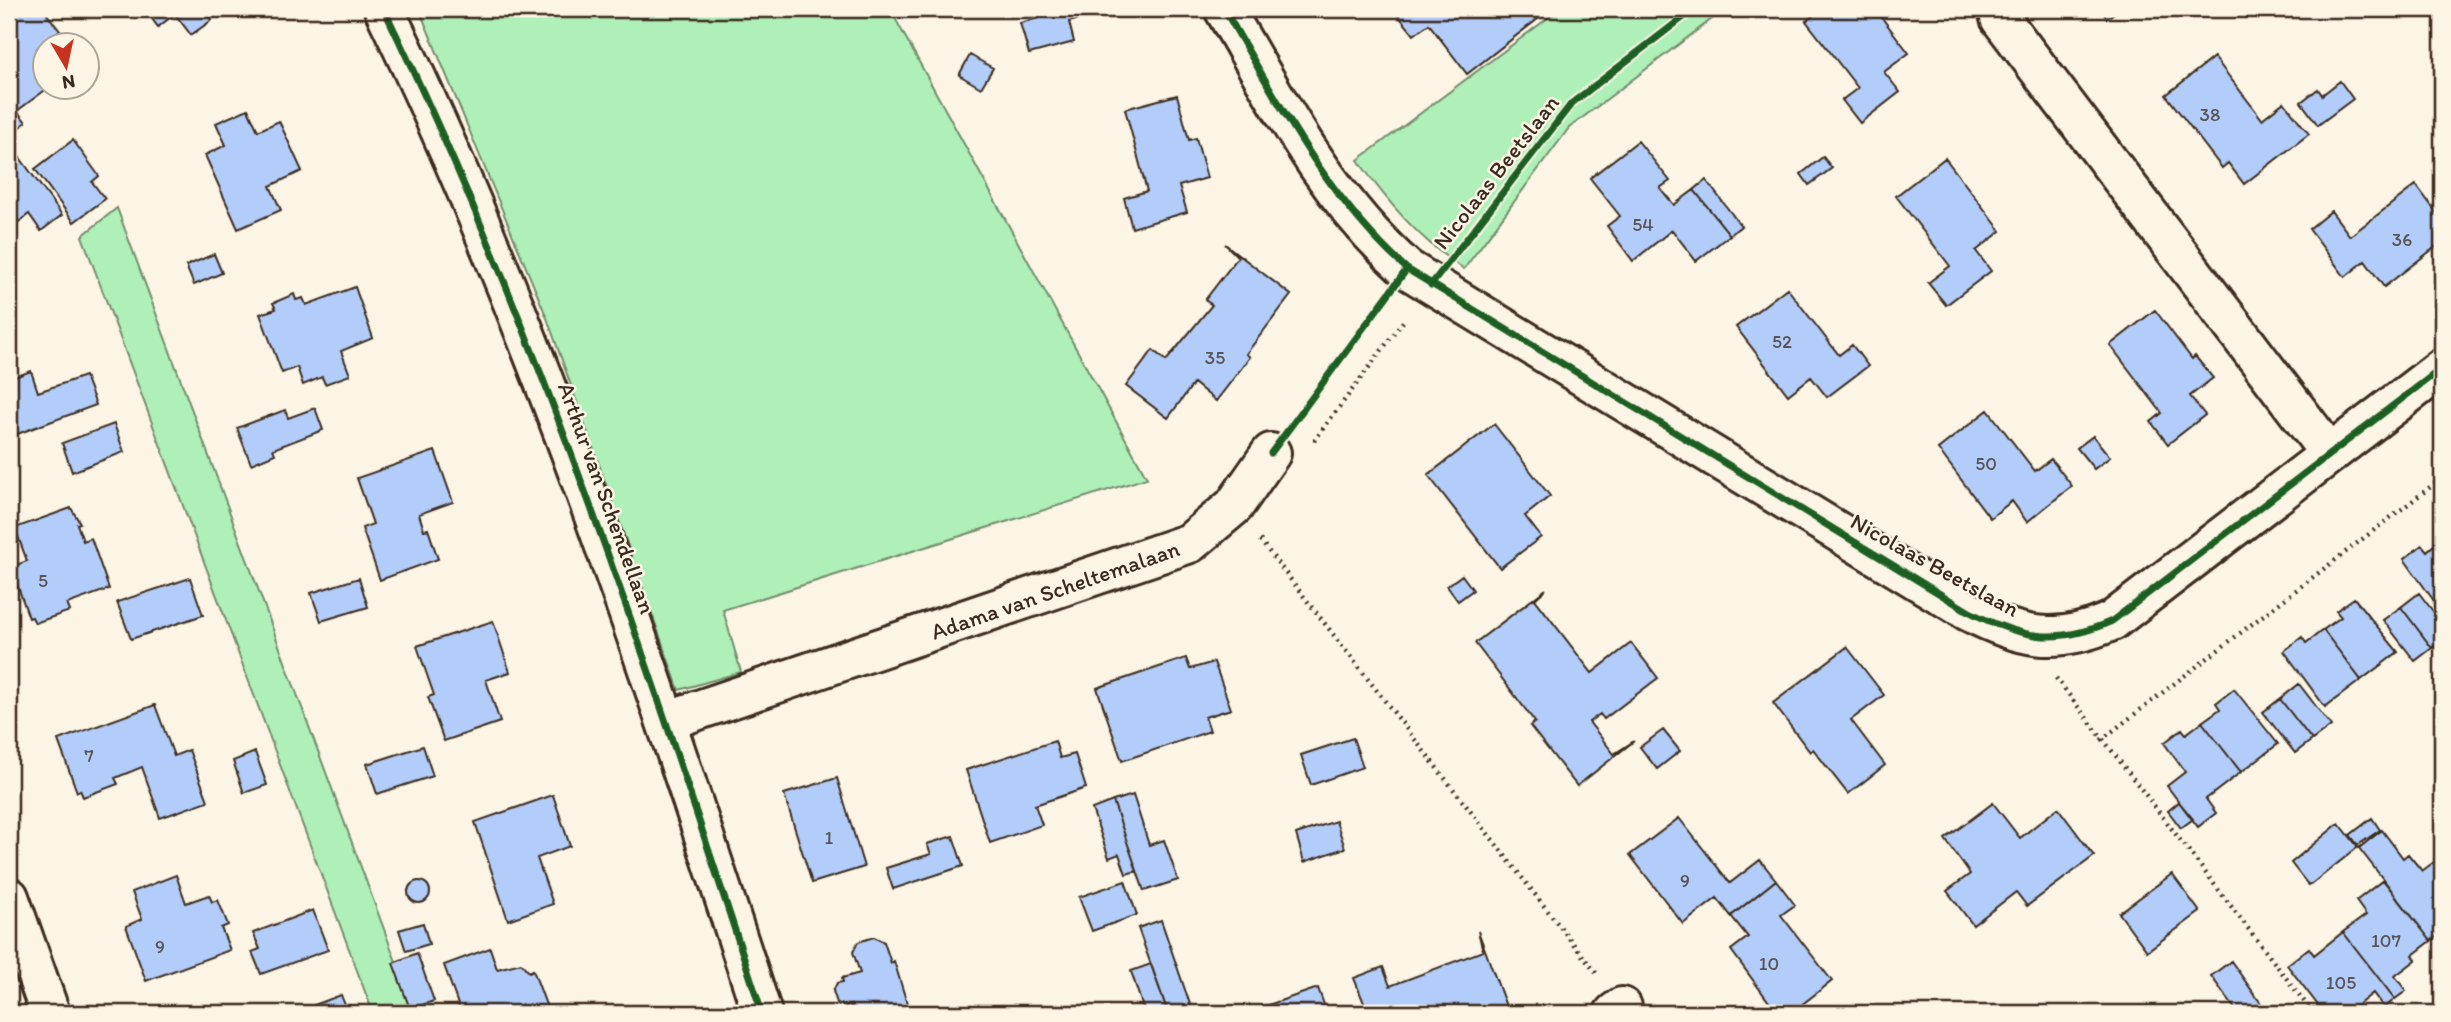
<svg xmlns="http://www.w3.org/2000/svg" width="2451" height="1022" viewBox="0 0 2451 1022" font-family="Itim,sans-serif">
<rect width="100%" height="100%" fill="#fcf5e5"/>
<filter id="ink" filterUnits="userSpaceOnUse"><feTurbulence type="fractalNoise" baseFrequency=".0143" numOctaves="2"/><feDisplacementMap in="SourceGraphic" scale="14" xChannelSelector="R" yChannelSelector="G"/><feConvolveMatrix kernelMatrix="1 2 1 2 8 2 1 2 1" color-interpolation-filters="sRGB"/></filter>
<g filter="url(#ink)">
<path fill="#aff0b9" stroke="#758d6c" stroke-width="2" d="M 419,9 L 890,9 L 1147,478 L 723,610 L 741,672 L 679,690 L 547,318 Z
M 1560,9 L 1725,9 L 1569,128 L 1464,269 C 1421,242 1387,202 1358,160 Z
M 117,208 L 415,1013 L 373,1013 L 82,236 Z"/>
<path fill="#b2cdfa" stroke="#3b2a1e" stroke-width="2" d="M 9,9 L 43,9 L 60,31 L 37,49 L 46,61 L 46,88 L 48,88 L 17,111 L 26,122 L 10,135 Z
M 145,9 L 204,9 L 212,20 L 191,35 L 175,14 L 158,27 Z
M 1036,9 L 1102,9 L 1103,12 L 1069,22 L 1074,42 L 1029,54 L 1020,23 L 1039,18 Z
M 1393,9 L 1531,9 L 1539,18 L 1467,74 L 1429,24 L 1414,35 Z
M 1822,9 L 1875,9 L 1909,53 L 1884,72 L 1900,92 L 1860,123 L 1842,100 L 1858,88 L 1806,21 Z
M 2100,9 L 2120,9 L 2107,18 Z
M 970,55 L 993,68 L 981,88 L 959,75 Z
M 2214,57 L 2262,119 L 2284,102 L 2309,134 L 2244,184 L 2228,163 L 2222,168 L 2166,95 Z
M 2340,81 L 2353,99 L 2318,125 L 2301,102 L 2318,89 L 2322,95 Z
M 1177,95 L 1189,140 L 1196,138 L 1207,178 L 1179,186 L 1187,212 L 1132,228 L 1124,198 L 1147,191 L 1125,109 Z
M 248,109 L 258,131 L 279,121 L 302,171 L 270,186 L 281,210 L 238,229 L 205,155 L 226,145 L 216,123 Z
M 73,140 L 99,176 L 92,182 L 105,199 L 74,222 L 35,169 Z
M 1638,141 L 1670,181 L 1660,188 L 1674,205 L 1694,190 L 1730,235 L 1696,261 L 1672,230 L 1633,261 L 1607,226 L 1620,216 L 1590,178 Z
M 15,151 L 62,215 L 41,231 L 29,214 L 16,224 L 9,214 L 9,155 Z
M 1823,157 L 1832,168 L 1809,185 L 1801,174 Z
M 1945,158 L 2001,231 L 1976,251 L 1991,271 L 1946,305 L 1928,283 L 1950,266 L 1896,196 Z
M 1706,180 L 1741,226 L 1730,235 L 1694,190 Z
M 2416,185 L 2442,220 L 2442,242 L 2384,287 L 2365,261 L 2345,277 L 2309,229 L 2331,211 L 2350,236 Z
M 1225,244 L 1291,295 L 1246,354 L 1250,357 L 1216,401 L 1194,383 L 1168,418 L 1126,386 L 1153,350 L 1166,361 L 1212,305 L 1205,300 L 1238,257 Z
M 214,254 L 222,273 L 194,285 L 186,266 Z
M 355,287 L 373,338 L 341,351 L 350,375 L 325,384 L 322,377 L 303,385 L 297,367 L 282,373 L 260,314 L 276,309 L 273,303 L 294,294 L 296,300 L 303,298 L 306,305 Z
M 1787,288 L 1839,355 L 1852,345 L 1868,366 L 1827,397 L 1811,377 L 1788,395 L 1736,327 Z
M 2155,310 L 2192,359 L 2195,356 L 2213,378 L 2190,396 L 2205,415 L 2168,444 L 2151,422 L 2162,413 L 2110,345 Z
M 31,371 L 38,392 L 85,376 L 96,405 L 9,437 L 9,379 Z
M 315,408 L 323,430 L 273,449 L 275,454 L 251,464 L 237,428 L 285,410 L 288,418 Z
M 1988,410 L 2035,471 L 2051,459 L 2072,486 L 2027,522 L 2012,501 L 1990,518 L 1938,449 Z
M 114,424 L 124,452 L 72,472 L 62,443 Z
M 1494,424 L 1550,496 L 1525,516 L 1541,537 L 1500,568 L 1428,475 Z
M 2093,436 L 2110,457 L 2094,469 L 2077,448 Z
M 435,451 L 453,502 L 419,514 L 424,530 L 428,529 L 438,559 L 380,580 L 362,528 L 373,524 L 357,478 Z
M 71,508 L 80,523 L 77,524 L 83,541 L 91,538 L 109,589 L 67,604 L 70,611 L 35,623 L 32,617 L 29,618 L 11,567 L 27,561 L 15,528 Z
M 2442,538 L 2442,612 L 2404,559 L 2422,545 L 2427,551 Z
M 1462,575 L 1473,590 L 1458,601 L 1447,586 Z
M 190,578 L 203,615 L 131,639 L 117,602 Z
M 359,578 L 368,607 L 321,621 L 311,593 Z
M 1546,589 L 1535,599 L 1592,673 L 1631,643 L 1658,678 L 1604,719 L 1600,714 L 1589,722 L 1614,754 L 1634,741 L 1577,786 L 1530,726 L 1535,722 L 1475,643 Z
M 2419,593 L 2442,623 L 2442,640 L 2432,648 L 2401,607 Z
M 2354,598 L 2398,652 L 2361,680 L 2323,630 L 2341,617 L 2336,611 Z
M 2401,607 L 2432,648 L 2415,661 L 2383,620 Z
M 493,621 L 510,672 L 486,680 L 500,722 L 444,741 L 428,697 L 434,695 L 417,646 Z
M 2323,630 L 2361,680 L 2325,707 L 2284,651 L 2302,637 L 2306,643 Z
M 1847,647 L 1884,695 L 1851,720 L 1885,765 L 1848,794 L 1813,749 L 1810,752 L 1773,703 Z
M 1186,658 L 1190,669 L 1214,662 L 1231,709 L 1205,717 L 1210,731 L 1122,761 L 1097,688 Z
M 2299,684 L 2331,726 L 2312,740 L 2280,699 Z
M 2234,689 L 2278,744 L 2241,772 L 2202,722 L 2220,709 L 2216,703 Z
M 2280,699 L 2312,740 L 2295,753 L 2263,712 Z
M 155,705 L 174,756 L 189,750 L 208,801 L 160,818 L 142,767 L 115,778 L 118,784 L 83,797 L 80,790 L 77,792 L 58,740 Z
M 2202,722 L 2241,772 L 2206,799 L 2216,813 L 2198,827 L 2167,786 L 2185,772 L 2164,743 L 2182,729 L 2186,734 Z
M 1663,730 L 1680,751 L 1657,769 L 1640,747 Z
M 1353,738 L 1363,767 L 1311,785 L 1301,755 Z
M 1055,741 L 1060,758 L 1075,754 L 1086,788 L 1035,805 L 1042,825 L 990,843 L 966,770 Z
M 423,746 L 433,776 L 377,794 L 367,764 Z
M 255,752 L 267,785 L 244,793 L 233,761 Z
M 837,778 L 864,867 L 812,883 L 784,794 Z
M 553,795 L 570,846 L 537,858 L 553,904 L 508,920 L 475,822 Z
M 1133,795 L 1149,845 L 1164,840 L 1178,880 L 1144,891 L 1113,801 Z
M 1113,801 L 1137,871 L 1126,874 L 1119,854 L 1109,858 L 1092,809 Z
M 2179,802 L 2193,819 L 2181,828 L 2168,811 Z
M 1993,803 L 2020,838 L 2058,808 L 2094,856 L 2027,906 L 2016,892 L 1973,925 L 1947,891 L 1970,874 L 1945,839 Z
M 1679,818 L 1730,883 L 1760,860 L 1776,880 L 1731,916 L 1717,898 L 1683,924 L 1630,855 Z
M 2372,818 L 2380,830 L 2358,845 L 2350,835 Z
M 1336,821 L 1345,848 L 1304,862 L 1296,834 Z
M 2339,823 L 2358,847 L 2309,886 L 2291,863 Z
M 2382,830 L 2403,858 L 2408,854 L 2422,871 L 2442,856 L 2442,932 L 2431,941 L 2359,848 Z
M 953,836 L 963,866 L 893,889 L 886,868 L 931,854 L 927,844 Z
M 2172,874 L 2200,912 L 2147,951 L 2119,913 Z
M 176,875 L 186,903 L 209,895 L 212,902 L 218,900 L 228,925 L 221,928 L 230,950 L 146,981 L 126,926 L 142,919 L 132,892 Z
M 1776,880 L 1795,905 L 1781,915 L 1832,981 L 1791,1013 L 1777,1013 L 1731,950 L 1748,937 L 1731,916 Z
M 2383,880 L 2431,941 L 2413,955 L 2416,960 L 2395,976 L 2406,991 L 2395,999 L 2343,932 L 2366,915 L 2356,901 Z
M 1125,881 L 1137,915 L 1092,931 L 1079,897 Z
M408 892a11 11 0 1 1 22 0a11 11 0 1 1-22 0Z
M 313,910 L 328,950 L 261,974 L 252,952 L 260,949 L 253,933 Z
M 1161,920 L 1193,1013 L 1168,1013 L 1138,928 Z
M 423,923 L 429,944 L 406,951 L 399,930 Z
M 1478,931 L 1507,1009 L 1496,1013 L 1368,1013 L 1354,978 L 1383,967 L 1390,986 L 1483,951 Z
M 2343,932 L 2395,999 L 2384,1008 L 2373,993 L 2348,1013 L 2324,1013 L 2287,965 L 2309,948 L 2314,955 Z
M 874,937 L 884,942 L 891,963 L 894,961 L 910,1013 L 853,1013 L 851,1005 L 845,1006 L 837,1003 L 833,991 L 837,983 L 843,982 L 842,978 L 860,973 L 853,952 L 858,942 Z
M 490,948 L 497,969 L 521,963 L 529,972 L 533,970 L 549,1013 L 461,1013 L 444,965 Z
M 417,953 L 434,1001 L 410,1009 L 393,963 Z
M 2231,961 L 2267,1012 L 2266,1013 L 2238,1013 L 2211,976 Z
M 1151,964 L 1168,1013 L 1140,1013 L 1139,1009 L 1143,1008 L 1131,971 Z
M 1318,988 L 1327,1013 L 1245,1013 Z
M 341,995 L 348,1013 L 317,1013 L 314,1005 Z"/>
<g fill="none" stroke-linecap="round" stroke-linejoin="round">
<g stroke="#3b2a1e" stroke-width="44">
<path id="minor" d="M 384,9 C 540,332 651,673 762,1013
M 1224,9 C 1278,101 1326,197 1407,269 L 1968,611 C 2020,638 2056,646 2112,621 L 2442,368
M 2000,18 L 2330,454
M 666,721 L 1190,543 L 1234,506 L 1271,453
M 9,897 L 50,1013
M 1614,1013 L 1622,1007"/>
</g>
<path stroke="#3b2a1e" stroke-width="4.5" stroke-dasharray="2 5" stroke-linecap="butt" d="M 1314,441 L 1405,319
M 1260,540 L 1596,973
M 2056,678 L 2313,1013
M 2101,740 L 2442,478"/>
<use href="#minor" stroke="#fcf5e5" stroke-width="38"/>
<g stroke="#fcf5e5" stroke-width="11">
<path id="cycleway" d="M 384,9 C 540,332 651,673 762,1013
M 1224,9 C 1278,101 1326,197 1407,269 L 1968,611 C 2020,638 2056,646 2112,621 L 2442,368
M 1431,285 L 1572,103 L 1694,9
M 1271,453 L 1407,269"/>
</g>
<use href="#cycleway" stroke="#1b5e20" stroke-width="7"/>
</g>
</g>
<g text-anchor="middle" stroke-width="5" stroke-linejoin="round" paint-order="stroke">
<g font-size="19" fill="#595355">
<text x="2210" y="121">38</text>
<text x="1643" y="231">54</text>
<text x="2402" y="246">36</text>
<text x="1782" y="348">52</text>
<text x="1215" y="364">35</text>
<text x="1986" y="470">50</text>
<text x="43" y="587">5</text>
<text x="89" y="762">7</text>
<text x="829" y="844">1</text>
<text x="1685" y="887">9</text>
<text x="2386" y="947">107</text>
<text x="160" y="953">9</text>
<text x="1769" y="970">10</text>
<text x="2341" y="989">105</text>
</g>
<g font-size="23" fill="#3b2a1e" stroke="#fcf5e5">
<text transform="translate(1496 172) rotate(-52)" y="8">Nicolaas Beetslaan</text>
<text transform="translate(607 498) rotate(70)" y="8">Arthur van Schendellaan</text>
<text transform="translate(1935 565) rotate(29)" y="8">Nicolaas Beetslaan</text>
<text transform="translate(1055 590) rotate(-19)" y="8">Adama van Scheltemalaan</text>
</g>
</g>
<rect width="2451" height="1022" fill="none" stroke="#fcf5e5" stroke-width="35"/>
<rect x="18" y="18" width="2416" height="987" fill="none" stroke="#3b2a1e" stroke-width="2.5" filter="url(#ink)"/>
<g transform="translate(66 66) rotate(171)"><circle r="33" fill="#fcf5e5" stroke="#afa495" stroke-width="2"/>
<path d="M0-5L12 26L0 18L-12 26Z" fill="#c8321e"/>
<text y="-10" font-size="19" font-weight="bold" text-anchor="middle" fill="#3b2a1e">N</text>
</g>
</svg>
